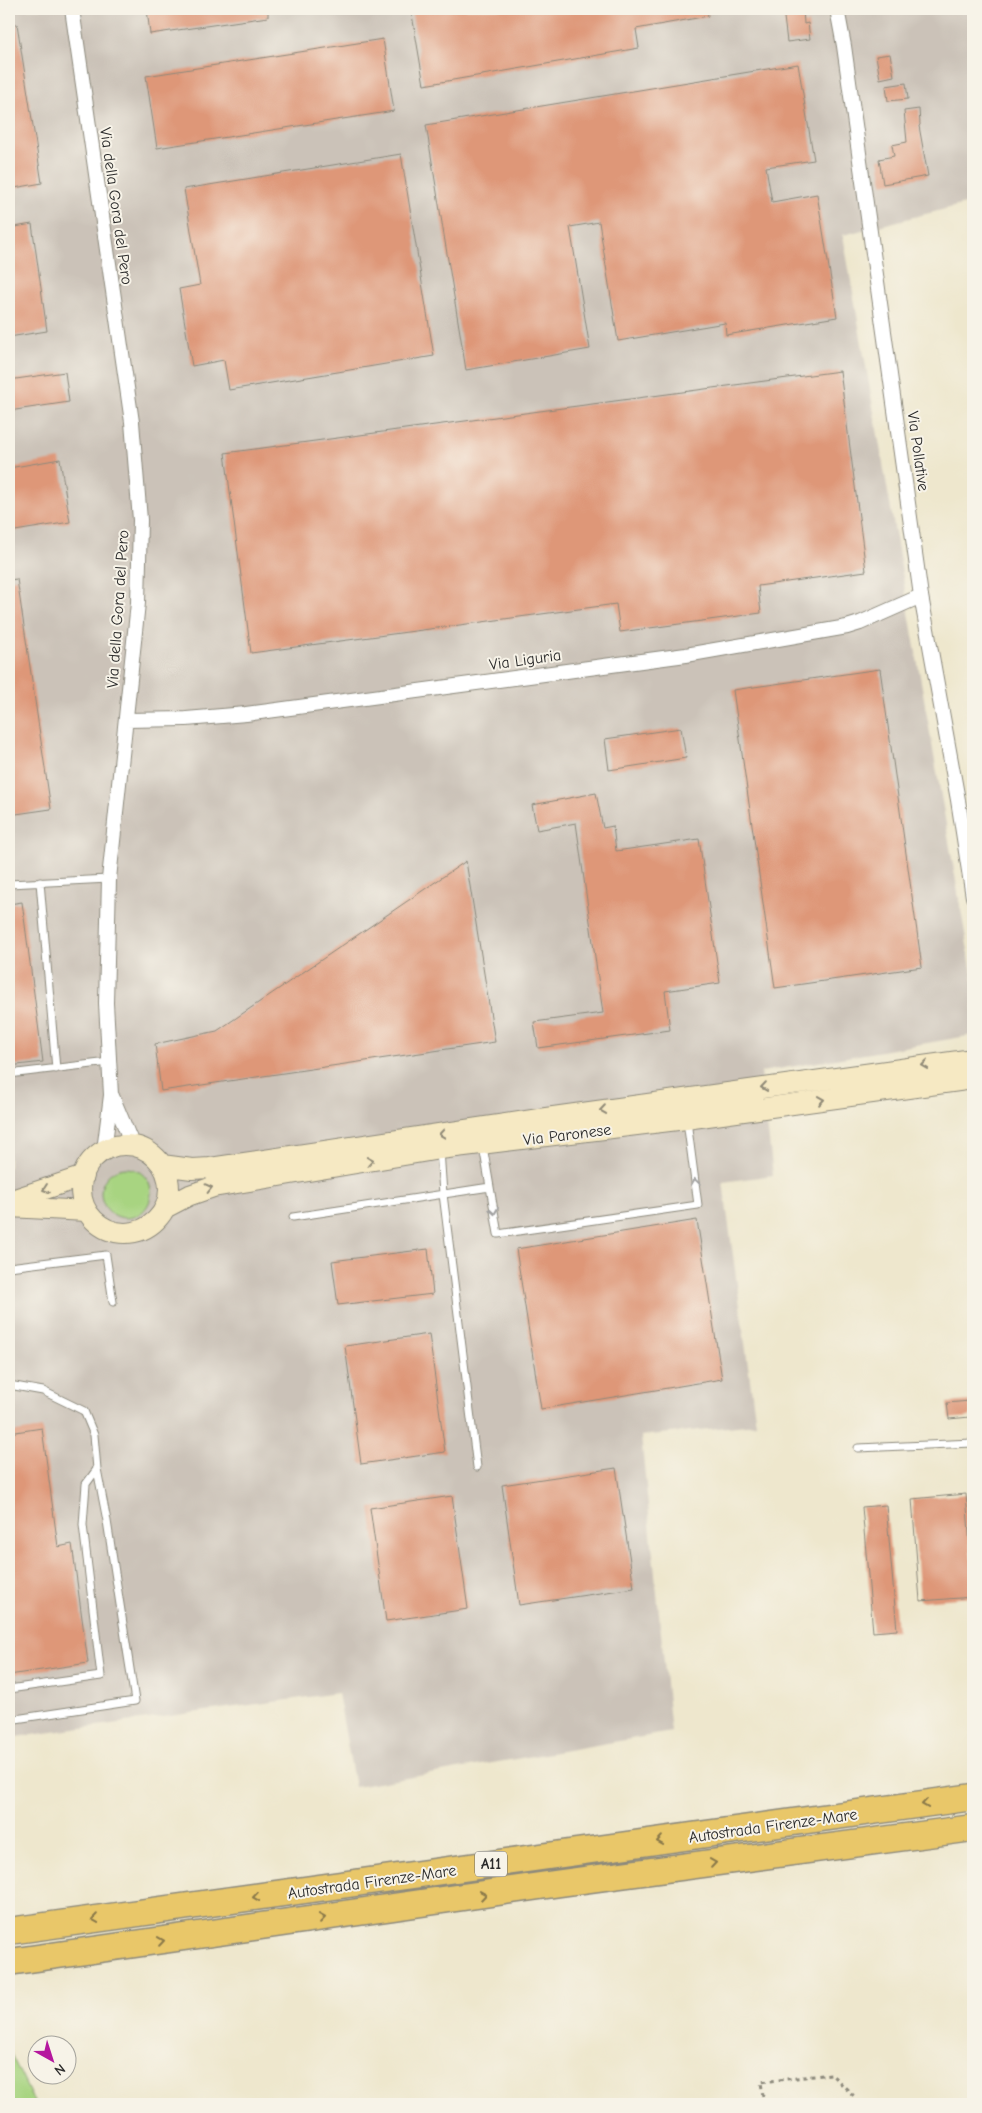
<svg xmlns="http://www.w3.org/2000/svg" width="982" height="2113" viewBox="0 0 982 2113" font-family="'Comic Neue',sans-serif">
<rect width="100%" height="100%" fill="#f7f3e8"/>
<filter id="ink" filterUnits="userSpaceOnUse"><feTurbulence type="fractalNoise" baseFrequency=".02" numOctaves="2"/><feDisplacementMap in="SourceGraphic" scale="10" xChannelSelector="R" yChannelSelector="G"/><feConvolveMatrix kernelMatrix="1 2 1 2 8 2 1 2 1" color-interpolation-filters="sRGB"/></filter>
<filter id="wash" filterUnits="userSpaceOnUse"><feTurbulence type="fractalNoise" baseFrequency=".0096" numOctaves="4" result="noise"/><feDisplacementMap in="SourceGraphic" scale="20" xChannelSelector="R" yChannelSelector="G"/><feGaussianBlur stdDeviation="1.12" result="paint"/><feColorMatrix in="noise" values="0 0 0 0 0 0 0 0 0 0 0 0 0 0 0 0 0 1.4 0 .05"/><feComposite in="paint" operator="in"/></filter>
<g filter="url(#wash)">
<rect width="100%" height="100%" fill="#eee7cd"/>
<path fill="#cbc2b8" d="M 9,9 L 973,9 L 973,202 L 843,235 L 973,979 L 973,1035 L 761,1072 L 773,1175 L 723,1182 L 756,1424 L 641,1436 L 671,1732 L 355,1787 L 338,1693 L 9,1738 Z"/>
<path fill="#a8d481" stroke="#6a8056" d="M101 1193a25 25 0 1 1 50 0a25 25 0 1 1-50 0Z
M 9,2050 L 35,2104 L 9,2104 Z"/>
<g id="blocks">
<path fill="#de9778" d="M 147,9 L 268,9 L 268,17 L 150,34 Z
M 411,9 L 707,9 L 708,16 L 636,29 L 639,48 L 424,85 Z
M 783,9 L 803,9 L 804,24 L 808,23 L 810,39 L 787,42 Z
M 9,24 L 17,24 L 42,183 L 9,189 Z
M 383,39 L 394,111 L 157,148 L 146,76 Z
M 890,54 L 894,76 L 880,79 L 876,56 Z
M 798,64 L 814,160 L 766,167 L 772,202 L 817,194 L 837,317 L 726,335 L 725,323 L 618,341 L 599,222 L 570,227 L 590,349 L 466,370 L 426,125 Z
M 906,83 L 908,99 L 888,101 L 886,86 Z
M 919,109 L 920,125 L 919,126 L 928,176 L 883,184 L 879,159 L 894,156 L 892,145 L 907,142 L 904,111 Z
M 401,154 L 434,356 L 229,390 L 224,360 L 192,366 L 179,289 L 200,285 L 184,189 Z
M 32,224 L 47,331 L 9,337 L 9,228 Z
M 840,371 L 866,571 L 758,586 L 761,613 L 620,632 L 616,604 L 251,653 L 225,453 Z
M 65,372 L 69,402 L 9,411 L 9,380 Z
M 60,459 L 70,522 L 9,532 L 9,468 Z
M 17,579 L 51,809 L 9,815 L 9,580 Z
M 880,669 L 922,967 L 775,988 L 733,690 Z
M 681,728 L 686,758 L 609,770 L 605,739 Z
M 596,793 L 603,828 L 613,826 L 616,851 L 699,839 L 720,983 L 665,991 L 670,1030 L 538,1048 L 534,1022 L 603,1013 L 576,823 L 537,830 L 532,805 Z
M 466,861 L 495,1042 L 161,1091 L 155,1044 L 217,1031 Z
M 22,902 L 43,1062 L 9,1066 L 9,904 Z
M 697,1220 L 722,1379 L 541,1409 L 516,1249 Z
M 428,1249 L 433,1294 L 338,1305 L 332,1261 Z
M 429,1334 L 445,1452 L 361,1464 L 345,1346 Z
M 970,1401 L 970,1417 L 949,1419 L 947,1403 Z
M 42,1428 L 58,1547 L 72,1544 L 88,1663 L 9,1675 L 9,1433 Z
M 616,1468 L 634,1588 L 519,1605 L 502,1485 Z
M 966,1494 L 971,1559 L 973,1559 L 973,1597 L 920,1601 L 912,1499 Z
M 452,1496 L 468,1609 L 386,1621 L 370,1508 Z
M 886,1505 L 897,1630 L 873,1632 L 862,1507 Z"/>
</g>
</g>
<g filter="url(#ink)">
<use href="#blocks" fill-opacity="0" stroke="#8c897c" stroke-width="1"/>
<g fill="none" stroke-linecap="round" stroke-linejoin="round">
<g stroke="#8c897c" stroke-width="9">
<path id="lane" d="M 40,882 L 56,1069
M 9,884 L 109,879
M 9,1074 L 109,1062
M 483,1146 L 498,1234 L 698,1205 L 687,1121
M 440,1150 L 443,1194 L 477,1467
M 293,1217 L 490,1187
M 9,1267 L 106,1255 L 113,1302
M 9,1385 L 43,1391 L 84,1411 L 94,1435 L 97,1469 L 86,1484 L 83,1525 L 101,1676 L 9,1689
M 858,1448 L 973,1443
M 9,1720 L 135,1701 L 107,1521 L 97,1469"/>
</g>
<g stroke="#8c897c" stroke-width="16">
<path id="street" d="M 72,9 L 132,422 L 140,520 L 138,603 L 109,879 L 106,1003 L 111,1095 L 104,1151
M 837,9 L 844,46 L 921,596 L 958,800 L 973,897
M 126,720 L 186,719 L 246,714 L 686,655 L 847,627 L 860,623 L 921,596
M 112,1096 L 133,1146"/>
</g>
<g stroke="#8c897c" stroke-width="22">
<path id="secondary" d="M81 1189a44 44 0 1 1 88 0a44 44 0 1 1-88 0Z
M 162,1165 L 192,1169 L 210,1168 L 539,1119 L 973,1059
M 9,1201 L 84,1176
M 9,1207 L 87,1211
M 165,1208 L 190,1195 L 213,1187 L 440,1149 L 686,1119 L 973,1079"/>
</g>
<g stroke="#8c897c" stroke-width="29">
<path id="highway" d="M 9,1931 L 973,1797
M 9,1962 L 561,1883 L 973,1828"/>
</g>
<path stroke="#8c897c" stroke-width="3" stroke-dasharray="4 4" stroke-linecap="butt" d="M 764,2104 L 761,2082 L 831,2074 L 856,2098"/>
<use href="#lane" stroke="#fff" stroke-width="7"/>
<use href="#street" stroke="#fff" stroke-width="14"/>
<use href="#secondary" stroke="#f6e9c3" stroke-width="20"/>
<use href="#highway" stroke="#e9c769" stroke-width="26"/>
</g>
<defs><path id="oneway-chevron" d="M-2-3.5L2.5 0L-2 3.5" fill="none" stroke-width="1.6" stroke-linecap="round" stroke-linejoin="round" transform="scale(1.25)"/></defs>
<g stroke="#908a77">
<use href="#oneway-chevron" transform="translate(925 1065) rotate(172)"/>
<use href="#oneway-chevron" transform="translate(764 1087) rotate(172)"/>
<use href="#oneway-chevron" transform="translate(821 1100) rotate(-8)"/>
<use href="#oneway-chevron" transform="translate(603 1110) rotate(172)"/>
<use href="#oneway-chevron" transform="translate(442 1134) rotate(172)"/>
<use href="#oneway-chevron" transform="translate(370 1161) rotate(-9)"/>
<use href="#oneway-chevron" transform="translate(209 1188) rotate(-14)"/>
<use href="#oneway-chevron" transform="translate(46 1189) rotate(161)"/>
</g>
<g stroke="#a0a0a0">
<use href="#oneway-chevron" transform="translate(695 1182) rotate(-98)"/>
<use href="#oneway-chevron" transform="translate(494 1211) rotate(81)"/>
</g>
<g stroke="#8a794a">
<use href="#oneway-chevron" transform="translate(925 1804) rotate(172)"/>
<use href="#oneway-chevron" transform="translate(660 1841) rotate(172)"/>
<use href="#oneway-chevron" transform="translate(713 1863) rotate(-8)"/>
<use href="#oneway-chevron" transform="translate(483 1895) rotate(-8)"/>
<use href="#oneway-chevron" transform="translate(256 1897) rotate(172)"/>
<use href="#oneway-chevron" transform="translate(322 1918) rotate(-8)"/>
<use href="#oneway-chevron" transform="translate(95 1919) rotate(172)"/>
<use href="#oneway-chevron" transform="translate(161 1941) rotate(-8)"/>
</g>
</g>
<g text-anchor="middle" stroke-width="4" stroke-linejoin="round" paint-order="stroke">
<rect fill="#f7f3e8" stroke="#686764" stroke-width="1" x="475" y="1851.5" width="32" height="25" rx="4"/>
<g font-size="15" font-weight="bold" fill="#2b2b2b">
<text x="491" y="1869">A11</text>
</g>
<g font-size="16" fill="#2b2b2b" stroke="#f7f3e8">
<text transform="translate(117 206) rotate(82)" y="6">Via della Gora del Pero</text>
<text transform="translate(919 451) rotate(82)" y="6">Via Pollative</text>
<text transform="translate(117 609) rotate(-86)" y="6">Via della Gora del Pero</text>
<text transform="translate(525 659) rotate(-8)" y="6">Via Liguria</text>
<text transform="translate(567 1134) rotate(-7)" y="6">Via Paronese</text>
<text transform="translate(773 1825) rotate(-8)" y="6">Autostrada Firenze-Mare</text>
<text transform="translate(372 1881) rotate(-8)" y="6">Autostrada Firenze-Mare</text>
</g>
</g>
<rect width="982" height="2113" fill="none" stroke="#f7f3e8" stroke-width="30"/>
<g transform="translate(52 2060) rotate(141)"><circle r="24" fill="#f7f3e8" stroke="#a5a39c"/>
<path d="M0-4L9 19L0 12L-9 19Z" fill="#b5179e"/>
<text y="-8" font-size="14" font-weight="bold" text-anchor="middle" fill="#2b2b2b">N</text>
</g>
</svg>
